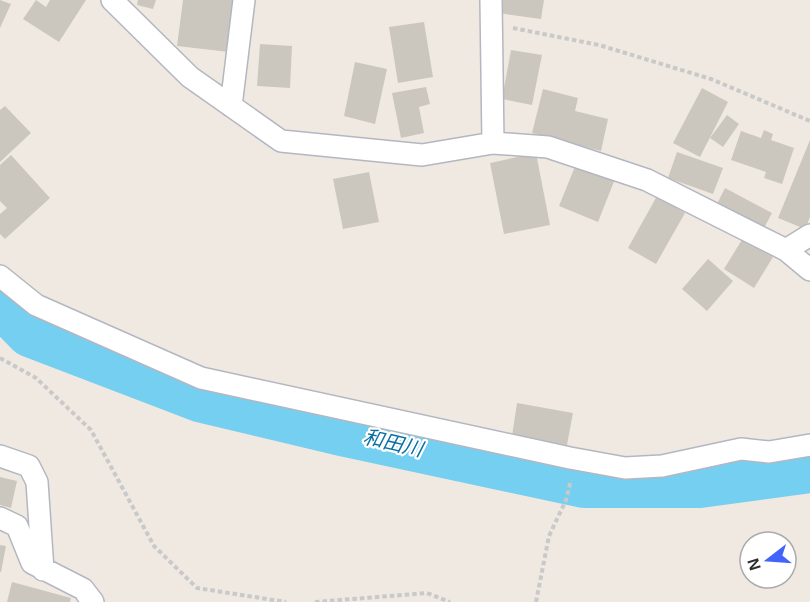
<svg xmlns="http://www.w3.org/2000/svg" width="810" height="602" viewBox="0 0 810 602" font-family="Helvetica,'Noto Sans JP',sans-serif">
<rect width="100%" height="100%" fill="#efe9e1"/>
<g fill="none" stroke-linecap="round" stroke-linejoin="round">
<path stroke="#75cff0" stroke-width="44" d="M 0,305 L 29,335 L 199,400 L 346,435 L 584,486 L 700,486 L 810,471"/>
</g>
<path fill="#cbc7bf" d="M 0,0 L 11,4 L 0,28 Z
M 36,0 L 46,7 L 50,0 L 86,0 L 59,42 L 23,19 Z
M 138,0 L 156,0 L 153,9 L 137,5 Z
M 183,0 L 235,0 L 229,52 L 177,46 Z
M 500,0 L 544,0 L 541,19 L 498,13 Z
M 424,22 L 433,77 L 398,83 L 389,27 Z
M 260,44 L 292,46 L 290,88 L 257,86 Z
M 511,50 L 542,55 L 532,105 L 502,99 Z
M 355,62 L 387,69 L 375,124 L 344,116 Z
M 426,87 L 430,104 L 419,107 L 424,133 L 401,138 L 392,93 Z
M 702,88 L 728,102 L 700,157 L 673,143 Z
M 543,89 L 578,98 L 575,111 L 608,119 L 601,151 L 532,133 Z
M 5,106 L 31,133 L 0,162 L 0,110 Z
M 727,115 L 739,124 L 723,147 L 710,138 Z
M 764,130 L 773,134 L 771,140 L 794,148 L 782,184 L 764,178 L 766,172 L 731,160 L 741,131 L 761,138 Z
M 810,140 L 810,217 L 805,229 L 778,218 Z
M 677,152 L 723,168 L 713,194 L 668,178 Z
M 536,153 L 550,225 L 504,234 L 490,163 Z
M 11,155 L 50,198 L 5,239 L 0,234 L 0,214 L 7,208 L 0,201 L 0,165 Z
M 576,164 L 615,179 L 598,222 L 559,206 Z
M 369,172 L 379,222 L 343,229 L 333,179 Z
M 725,188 L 772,213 L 763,230 L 716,206 Z
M 657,196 L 685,213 L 656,264 L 628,248 Z
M 743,238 L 773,257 L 754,288 L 724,269 Z
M 708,259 L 733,281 L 707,311 L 682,289 Z
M 517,403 L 573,413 L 567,445 L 512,436 Z
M 0,477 L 17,481 L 11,508 L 0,505 Z
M 0,545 L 6,546 L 1,572 L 0,572 Z
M 12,582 L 71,598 L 70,602 L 7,602 Z"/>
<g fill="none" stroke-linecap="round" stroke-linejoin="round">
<g stroke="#b4b7c1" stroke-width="24">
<path id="minor" d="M 112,0 L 190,77 L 281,141 L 422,155 L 493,143 L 548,147 L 647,180 L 786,250 L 810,270
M 491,0 L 493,143
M 231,106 L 244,0
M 786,250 L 810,235
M 0,276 L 36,305 L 201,378 L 570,458 L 625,468 L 662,466 L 741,449 L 769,452 L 810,445
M 0,456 L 29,466 L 37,482 L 43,570
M 0,518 L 17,526 L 32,563 L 83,589 L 93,602"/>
</g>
<path stroke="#c9c9c9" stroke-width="4" stroke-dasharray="4.5 3" stroke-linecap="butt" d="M 513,28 L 599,45 L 711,79 L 810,121
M 0,358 L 36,378 L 91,430 L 154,546 L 197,588 L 286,602
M 315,602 L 427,593 L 450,602
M 536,602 L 549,536 L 566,500 L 571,480"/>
<use href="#minor" stroke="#fff" stroke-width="21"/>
</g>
<g text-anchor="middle" stroke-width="4.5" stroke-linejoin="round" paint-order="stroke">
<g font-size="20" font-style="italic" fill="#0d6fa3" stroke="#fff">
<text transform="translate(393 443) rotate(13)" y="7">和田川</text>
</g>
</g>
<g transform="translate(768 560) rotate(253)"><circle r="28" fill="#ffffff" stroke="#ababab" stroke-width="1.5"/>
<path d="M0-4.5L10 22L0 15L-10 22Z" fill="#4264fb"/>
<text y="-9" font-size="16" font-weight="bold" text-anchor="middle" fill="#2e2e2e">N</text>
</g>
</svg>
